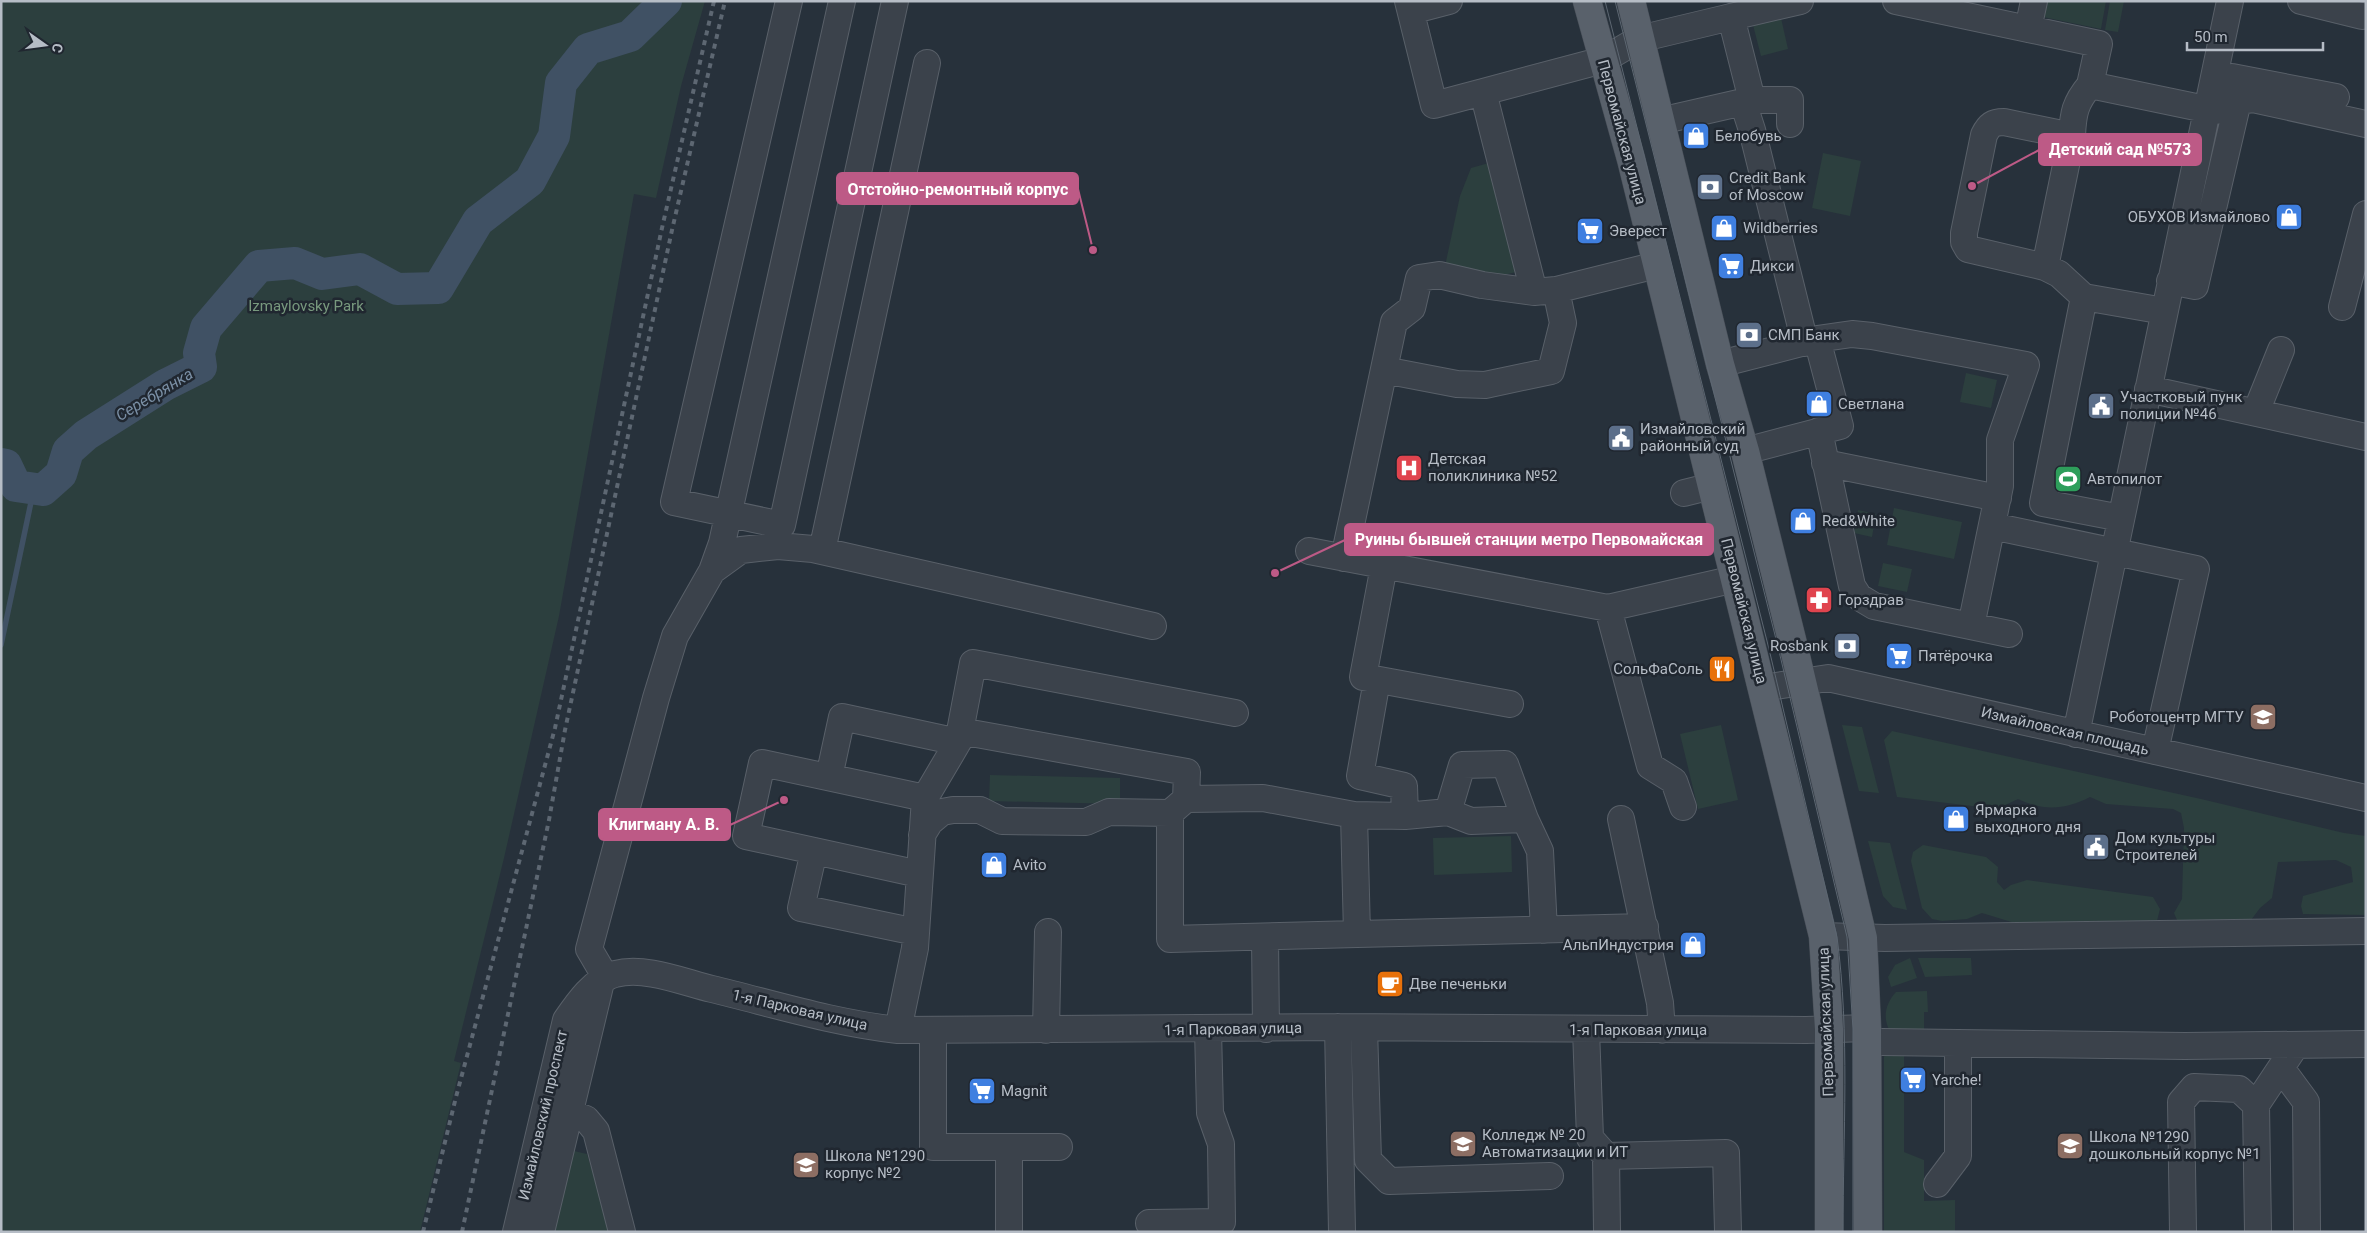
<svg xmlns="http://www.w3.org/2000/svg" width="2367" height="1233" viewBox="0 0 2367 1233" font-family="Roboto,sans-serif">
<rect width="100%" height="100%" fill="#27313b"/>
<path fill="#2c3f3e" d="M 1,1 L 705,1 L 681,86 L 656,198 L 634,194 L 559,616 L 504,858 L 454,1061 L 461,1063 L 420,1232 L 1,1232 Z
M 2046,1 L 2106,1 L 2101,29 L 2043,17 Z
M 2110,1 L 2124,1 L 2118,32 L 2105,30 Z
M 1781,18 L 1788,49 L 1761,56 L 1753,25 Z
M 1823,153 L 1861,161 L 1850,216 L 1812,208 Z
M 1496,161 L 1524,270 L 1484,280 L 1444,271 L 1460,196 L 1471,168 Z
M 1966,373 L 1997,380 L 1991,408 L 1960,402 Z
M 1894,508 L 1962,522 L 1954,559 L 1887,545 Z
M 1858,510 L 1876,514 L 1872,537 L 1854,533 Z
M 1883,563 L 1912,569 L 1907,592 L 1878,586 Z
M 1721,725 L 1738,800 L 1698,809 L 1680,734 Z
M 1842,725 L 1862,727 L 1879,793 L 1859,791 Z
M 1892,731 L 2201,799 L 2344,833 L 2366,836 L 2366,915 L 2303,914 L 2301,906 L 2303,896 L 2353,882 L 2351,867 L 2336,860 L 2278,862 L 2272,898 L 2260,908 L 2251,920 L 2177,920 L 2174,913 L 2182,899 L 2184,828 L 2181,813 L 2173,809 L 2106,804 L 2090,797 C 2065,810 2043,811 2018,799 L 1997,809 L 1897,797 L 1884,740 Z
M 990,775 L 1120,778 L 1120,804 L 989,801 Z
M 1511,836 L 1512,872 L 1434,875 L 1433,838 Z
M 1868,841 L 1890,843 L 1907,910 L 1893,907 L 1883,896 Z
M 1923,845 L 1986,857 L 1998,867 L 1997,882 L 2004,890 L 2011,885 L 2027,880 L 2153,897 L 2160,909 L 2157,921 L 2148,923 L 2018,924 L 1982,913 L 1967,919 L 1942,921 L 1932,919 L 1922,908 L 1911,861 L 1913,852 Z
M 1910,958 L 1917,978 L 1891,987 L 1888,977 L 1895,965 Z
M 1918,958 L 1971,958 L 1972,975 L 1925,977 Z
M 1927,991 L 1928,1012 L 1924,1012 L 1924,1035 L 1891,1033 C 1882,1019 1885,1004 1896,992 Z
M 1888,1046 L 1941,1055 L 1904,1056 L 1904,1152 L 1924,1160 L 1924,1201 L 1955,1200 L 1955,1232 L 1884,1232 L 1884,1057 Z
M 574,1151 L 587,1154 L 611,1232 L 554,1232 Z"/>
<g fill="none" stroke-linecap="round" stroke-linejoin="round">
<path stroke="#405164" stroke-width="5.5" d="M 1,645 L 34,488"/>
<path stroke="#405164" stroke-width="32" d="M 1,464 L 6,465 L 16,486 L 43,490 L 61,474 L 68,451 L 86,435 L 165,385 L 201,367 L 199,353 L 206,328 L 259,266 L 295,263 L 322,274 L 360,269 L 397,289 L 438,288 L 478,221 L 530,181 L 554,136 L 561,83 L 588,49 L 630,36 L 666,1"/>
<g stroke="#596069" stroke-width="28">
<path id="minor" d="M 789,1 L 674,502 L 782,525 L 895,1
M 1408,1 L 1434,105 L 1483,92
M 1896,1 L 2099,44 L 2090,85 L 2215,111 L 2228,102 L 2238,101 L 2195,286 L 2170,281
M 2301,1 L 2362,16
M 1411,11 L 1449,1
M 1731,17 L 1800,1
M 2028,29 L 2034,1
M 1752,100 L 1790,100 L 1790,124
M 2238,101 L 2253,99 L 2366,124
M 1743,102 L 1752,130 L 1805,343
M 2228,102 L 2232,77 L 2336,97
M 2072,136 C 2073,113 2075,103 2090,85
M 1657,265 L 1556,290 L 1534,292 L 1483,92 L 1603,60 L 1639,39 L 1731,17 L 1752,100 L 1660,121
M 2045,267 L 2072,136 L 2004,122 C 1993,122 1989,125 1984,135 L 1964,233 L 1964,242 L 1968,249 L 2045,267 L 2059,274 L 2084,297 L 2164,311
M 2084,297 L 2043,503 L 2121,518
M 2342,307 L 2366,214
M 1817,339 L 1852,334 L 1872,336 L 2026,365 L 2000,440 L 2000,486 L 1971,626
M 1720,364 L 1817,339 L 1840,426 L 1745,451
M 1384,370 L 1457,384 L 1485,385 L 1551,371 L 1563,323 L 1556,290
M 2148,389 L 2366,437
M 2256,412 L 2281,350
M 1819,431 L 1852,586 L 1859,597 L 1874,606 L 2009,634
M 1825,463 L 1998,498
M 1684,493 L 1712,486
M 1992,526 L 2196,569 L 2155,751
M 822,551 L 927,63
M 1309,551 L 1608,608 L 1735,579
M 1344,558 L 1394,322 L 1412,308 L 1419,278 L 1439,275 L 1482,285 L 1534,292
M 1384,566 L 1363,677 L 1510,704
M 712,571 L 741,550 L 778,546 L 813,549 L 1153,626
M 1608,608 L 1650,766 L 1674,781 L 1683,807
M 1763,688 L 1828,678 L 2366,798
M 960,731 L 1187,772 L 1186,799
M 2076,734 L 2230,1
M 829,777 L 842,717 L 958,742
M 1448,812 L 1471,821 L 1525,819 L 1540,851 L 1544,930
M 1354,815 L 1405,816 L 1404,786 L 1360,776 L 1377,680
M 1405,816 L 1448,812 L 1462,765 L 1505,764 L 1525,819
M 1621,819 L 1660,1003 L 1662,1030
M 922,835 L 930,822 L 942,812 L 953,810 L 980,810 L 1002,821 L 1086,822 L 1109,812 L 1170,813 L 1186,799 L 1263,798 L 1354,815 L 1357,934 L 1170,939 L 1170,813
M 814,851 L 801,908 L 916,932
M 919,874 L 746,836 L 762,763 L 925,798
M 1357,934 L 1645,927
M 1823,936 L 1885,938 L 2366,931
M 1265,937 L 1266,1029
M 606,978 L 589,949 L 656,698 L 675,636 L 712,571 L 722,543 L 842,1
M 1338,1027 L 1342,1232
M 1364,1028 L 1368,1160 L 1389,1181 L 1550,1176
M 898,1030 L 915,948 L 925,798 L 958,742 L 973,663 L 1235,713
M 1046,1030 L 1048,932
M 1586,1030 L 1590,1138 L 1606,1156 L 1607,1232
M 933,1032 L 933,1147 L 1059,1147
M 1882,1042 L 2185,1046 L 2366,1044
M 2281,1068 L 2306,1102 L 2307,1232
M 570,1113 L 586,1119 L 596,1131 L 622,1232
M 1606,1156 L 1726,1153 L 1728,1232
M 1937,1184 L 1958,1156 L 1958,1043
M 1149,1223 L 1222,1222 L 1221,1144 L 1210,1113 L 1208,1029
M 516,1232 L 566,1020 C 577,1004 594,979 615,974 C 645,966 683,982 712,989 C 774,1004 834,1023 898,1030 L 1338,1027 L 1806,1030 L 1867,1028
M 541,1232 L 601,982
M 1009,1232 L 1009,1147
M 2183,1232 L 2181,1102 L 2194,1087 L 2239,1089 L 2256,1105
M 2258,1232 L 2256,1105 L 2296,1045"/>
</g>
<g stroke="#474e57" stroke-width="29">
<path id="major" d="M 1587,1 L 1631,159 L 1823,936 L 1829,1029 L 1829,1232
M 1631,1 L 1720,364 L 1745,451 L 1793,644 L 1863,938 L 1867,1028 L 1868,1232"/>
</g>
<use href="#minor" stroke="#3b424b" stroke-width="26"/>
<use href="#major" stroke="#59616b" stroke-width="28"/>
<path stroke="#5d6772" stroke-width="1" d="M 1605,1 L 1769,649 L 1837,937 C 1850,1034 1843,1134 1843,1232
M 1615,1 L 1778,647 L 1847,937 L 1853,1029 L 1853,1232"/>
<path stroke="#5d6772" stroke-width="4" stroke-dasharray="5 5" stroke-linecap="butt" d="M 423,1232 L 456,1097 L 555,728 L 662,228 L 714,1
M 462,1232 L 549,820 L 565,730 L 672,230 L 725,1"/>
</g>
<defs>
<g id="shop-square" transform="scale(1.4375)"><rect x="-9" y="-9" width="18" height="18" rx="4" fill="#3f7fe0" stroke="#202730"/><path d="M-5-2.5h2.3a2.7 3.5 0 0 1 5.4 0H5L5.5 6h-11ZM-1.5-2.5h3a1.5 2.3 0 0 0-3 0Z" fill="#fff"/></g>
<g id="bank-square" transform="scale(1.4375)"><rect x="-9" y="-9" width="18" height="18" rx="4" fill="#5c6f8a" stroke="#202730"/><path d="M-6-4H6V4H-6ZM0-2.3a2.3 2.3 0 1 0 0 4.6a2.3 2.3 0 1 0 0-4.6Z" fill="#fff"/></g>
<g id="supermarket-square" transform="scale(1.4375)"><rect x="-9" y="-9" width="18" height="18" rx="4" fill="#3f7fe0" stroke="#202730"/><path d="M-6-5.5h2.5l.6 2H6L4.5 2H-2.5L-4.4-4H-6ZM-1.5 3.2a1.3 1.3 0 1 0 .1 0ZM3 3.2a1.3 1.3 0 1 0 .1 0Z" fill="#fff"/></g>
<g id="civic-square" transform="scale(1.4375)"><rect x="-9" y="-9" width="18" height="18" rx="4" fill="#5c6f8a" stroke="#202730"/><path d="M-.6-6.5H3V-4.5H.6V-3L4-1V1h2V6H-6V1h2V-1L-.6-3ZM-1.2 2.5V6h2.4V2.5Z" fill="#fff"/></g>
<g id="hospital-square" transform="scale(1.4375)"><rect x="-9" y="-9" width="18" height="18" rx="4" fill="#e0444e" stroke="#202730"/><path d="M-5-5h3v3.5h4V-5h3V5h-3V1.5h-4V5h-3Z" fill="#fff"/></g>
<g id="stadium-square" transform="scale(1.4375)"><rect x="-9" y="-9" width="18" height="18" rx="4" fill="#2e9e5b" stroke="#202730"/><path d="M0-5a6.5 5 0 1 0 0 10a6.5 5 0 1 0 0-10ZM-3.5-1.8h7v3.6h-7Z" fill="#fff"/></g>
<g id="pharmacy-square" transform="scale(1.4375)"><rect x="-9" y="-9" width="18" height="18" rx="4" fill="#e0444e" stroke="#202730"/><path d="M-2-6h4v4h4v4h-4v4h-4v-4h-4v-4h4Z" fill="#fff"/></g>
<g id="restaurant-square" transform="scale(1.4375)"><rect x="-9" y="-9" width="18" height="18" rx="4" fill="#e8710a" stroke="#202730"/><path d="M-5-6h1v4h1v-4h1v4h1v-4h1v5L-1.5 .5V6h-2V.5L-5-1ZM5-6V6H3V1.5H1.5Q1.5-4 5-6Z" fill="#fff"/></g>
<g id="university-square" transform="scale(1.4375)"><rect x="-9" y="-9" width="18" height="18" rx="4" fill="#8d6e63" stroke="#202730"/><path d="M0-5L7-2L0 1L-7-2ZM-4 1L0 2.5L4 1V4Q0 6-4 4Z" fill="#fff"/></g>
<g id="cafe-square" transform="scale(1.4375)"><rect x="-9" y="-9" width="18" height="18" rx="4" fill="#e8710a" stroke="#202730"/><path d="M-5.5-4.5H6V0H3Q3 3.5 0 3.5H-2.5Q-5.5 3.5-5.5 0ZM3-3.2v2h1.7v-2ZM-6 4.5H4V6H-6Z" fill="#fff"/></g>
<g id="school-square" transform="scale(1.4375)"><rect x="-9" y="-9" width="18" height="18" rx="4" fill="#8d6e63" stroke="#202730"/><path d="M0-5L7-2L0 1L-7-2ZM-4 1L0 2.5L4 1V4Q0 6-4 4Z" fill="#fff"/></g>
</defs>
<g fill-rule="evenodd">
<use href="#shop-square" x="1696" y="136"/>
<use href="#bank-square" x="1710" y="187"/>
<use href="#shop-square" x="2289" y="217"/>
<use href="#shop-square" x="1724" y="228"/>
<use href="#supermarket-square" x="1590" y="231"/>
<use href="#supermarket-square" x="1731" y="266"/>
<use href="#bank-square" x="1749" y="335"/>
<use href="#shop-square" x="1819" y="404"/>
<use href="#civic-square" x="2101" y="406"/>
<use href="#civic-square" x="1621" y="438"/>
<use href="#hospital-square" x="1409" y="468"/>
<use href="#stadium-square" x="2068" y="479"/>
<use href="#shop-square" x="1803" y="521"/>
<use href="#pharmacy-square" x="1819" y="600"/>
<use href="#bank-square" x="1847" y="646"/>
<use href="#supermarket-square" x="1899" y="656"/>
<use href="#restaurant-square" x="1722" y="669"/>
<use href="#university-square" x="2263" y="717"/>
<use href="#shop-square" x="1956" y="819"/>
<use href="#civic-square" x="2096" y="847"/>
<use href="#shop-square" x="994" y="865"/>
<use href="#shop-square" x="1693" y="945"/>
<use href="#cafe-square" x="1390" y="984"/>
<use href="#supermarket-square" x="1913" y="1080"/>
<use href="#supermarket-square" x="982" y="1091"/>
<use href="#university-square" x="1463" y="1144"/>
<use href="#school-square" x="2070" y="1146"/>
<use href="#school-square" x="806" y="1165"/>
</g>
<g text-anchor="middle" stroke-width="5" stroke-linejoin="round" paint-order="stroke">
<g font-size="15" fill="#b6bdc6" stroke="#202730">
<text transform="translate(1622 132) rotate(75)" y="5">Первомайская улица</text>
<text transform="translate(1744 611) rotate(76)" y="5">Первомайская улица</text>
<text transform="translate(2065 731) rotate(13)" y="5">Измайловская площадь</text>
<text transform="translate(800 1010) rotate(13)" y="5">1-я Парковая улица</text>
<text transform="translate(1826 1022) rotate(-92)" y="5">Первомайская улица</text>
<text transform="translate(1233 1029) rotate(-1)" y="5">1-я Парковая улица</text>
<text x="1638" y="1035">1-я Парковая улица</text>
<text transform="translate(543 1115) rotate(-77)" y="5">Измайловский проспект</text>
</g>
<g font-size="15" fill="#b6bdc6" stroke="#202730" text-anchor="start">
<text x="1715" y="141">Белобувь</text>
<text x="1729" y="183">Credit Bank<tspan x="1729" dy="17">of Moscow</tspan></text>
<text x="2270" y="222" text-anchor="end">ОБУХОВ Измайлово</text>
<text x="1743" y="233">Wildberries</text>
<text x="1609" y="236">Эверест</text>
<text x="1750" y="271">Дикси</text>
<text x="1768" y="340">СМП Банк</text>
<text x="2120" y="402">Участковый пунк<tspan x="2120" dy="17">полиции №46</tspan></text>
<text x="1838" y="409">Светлана</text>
<text x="1640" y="434">Измайловский<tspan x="1640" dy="17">районный суд</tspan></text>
<text x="1428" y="464">Детская<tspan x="1428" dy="17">поликлиника №52</tspan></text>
<text x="2087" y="484">Автопилот</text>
<text x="1822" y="526">Red&amp;White</text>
<text x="1838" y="605">Горздрав</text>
<text x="1828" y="651" text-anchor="end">Rosbank</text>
<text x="1918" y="661">Пятёрочка</text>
<text x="1703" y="674" text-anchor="end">СольФаСоль</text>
<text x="2244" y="722" text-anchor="end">Роботоцентр МГТУ</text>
<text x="1975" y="815">Ярмарка<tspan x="1975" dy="17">выходного дня</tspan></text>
<text x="2115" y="843">Дом культуры<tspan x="2115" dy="17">Строителей</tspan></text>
<text x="1013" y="870">Avito</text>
<text x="1674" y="950" text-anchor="end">АльпИндустрия</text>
<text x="1409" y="989">Две печеньки</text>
<text x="1932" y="1085">Yarche!</text>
<text x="1001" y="1096">Magnit</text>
<text x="1482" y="1140">Колледж № 20<tspan x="1482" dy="17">Автоматизации и ИТ</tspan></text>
<text x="2089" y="1142">Школа №1290<tspan x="2089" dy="17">дошкольный корпус №1</tspan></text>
<text x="825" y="1161">Школа №1290<tspan x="825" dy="17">корпус №2</tspan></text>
</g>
<g font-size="15" fill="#78997e" stroke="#202730">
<text x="306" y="311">Izmaylovsky Park</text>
</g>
<g font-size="16" font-style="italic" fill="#7b90a6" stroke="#202730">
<text transform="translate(154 394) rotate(-31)" y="6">Серебрянка</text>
</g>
</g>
<path fill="none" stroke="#bd5a86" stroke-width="2" d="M1972 186L2039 150M1093 250L1078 189M1275 573L1345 540M784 800L730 825"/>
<g fill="#bd5a86" stroke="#202730" stroke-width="2">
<circle cx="1972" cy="186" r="5"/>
<circle cx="1093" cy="250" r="5"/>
<circle cx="1275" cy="573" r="5"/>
<circle cx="784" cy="800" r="5"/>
</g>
<g fill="#bd5a86" stroke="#bd5a86" stroke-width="2">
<rect x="2039" y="134" width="162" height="31" rx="5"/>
<rect x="837" y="173" width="241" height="31" rx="5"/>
<rect x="1345" y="524" width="368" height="31" rx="5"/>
<rect x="599" y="809" width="131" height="31" rx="5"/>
</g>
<g font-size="16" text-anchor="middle" font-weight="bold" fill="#fff">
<text x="2120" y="155">Детский сад №573</text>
<text x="958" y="195">Отстойно-ремонтный корпус</text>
<text x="1529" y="545">Руины бывшей станции метро Первомайская</text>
<text x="664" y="830">Клигману А. В.</text>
</g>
<rect width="2367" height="1233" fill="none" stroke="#b6bdc6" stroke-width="5"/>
<g transform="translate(45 45) rotate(104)" stroke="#202730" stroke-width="4" paint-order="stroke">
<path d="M0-4L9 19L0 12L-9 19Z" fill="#b6bdc6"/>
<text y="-8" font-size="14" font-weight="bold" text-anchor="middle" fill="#b6bdc6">С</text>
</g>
<path d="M2187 42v8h136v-8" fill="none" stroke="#b6bdc6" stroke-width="2.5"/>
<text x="2194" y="42" font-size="15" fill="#b6bdc6" stroke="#202730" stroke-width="4" paint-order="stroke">50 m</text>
</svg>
